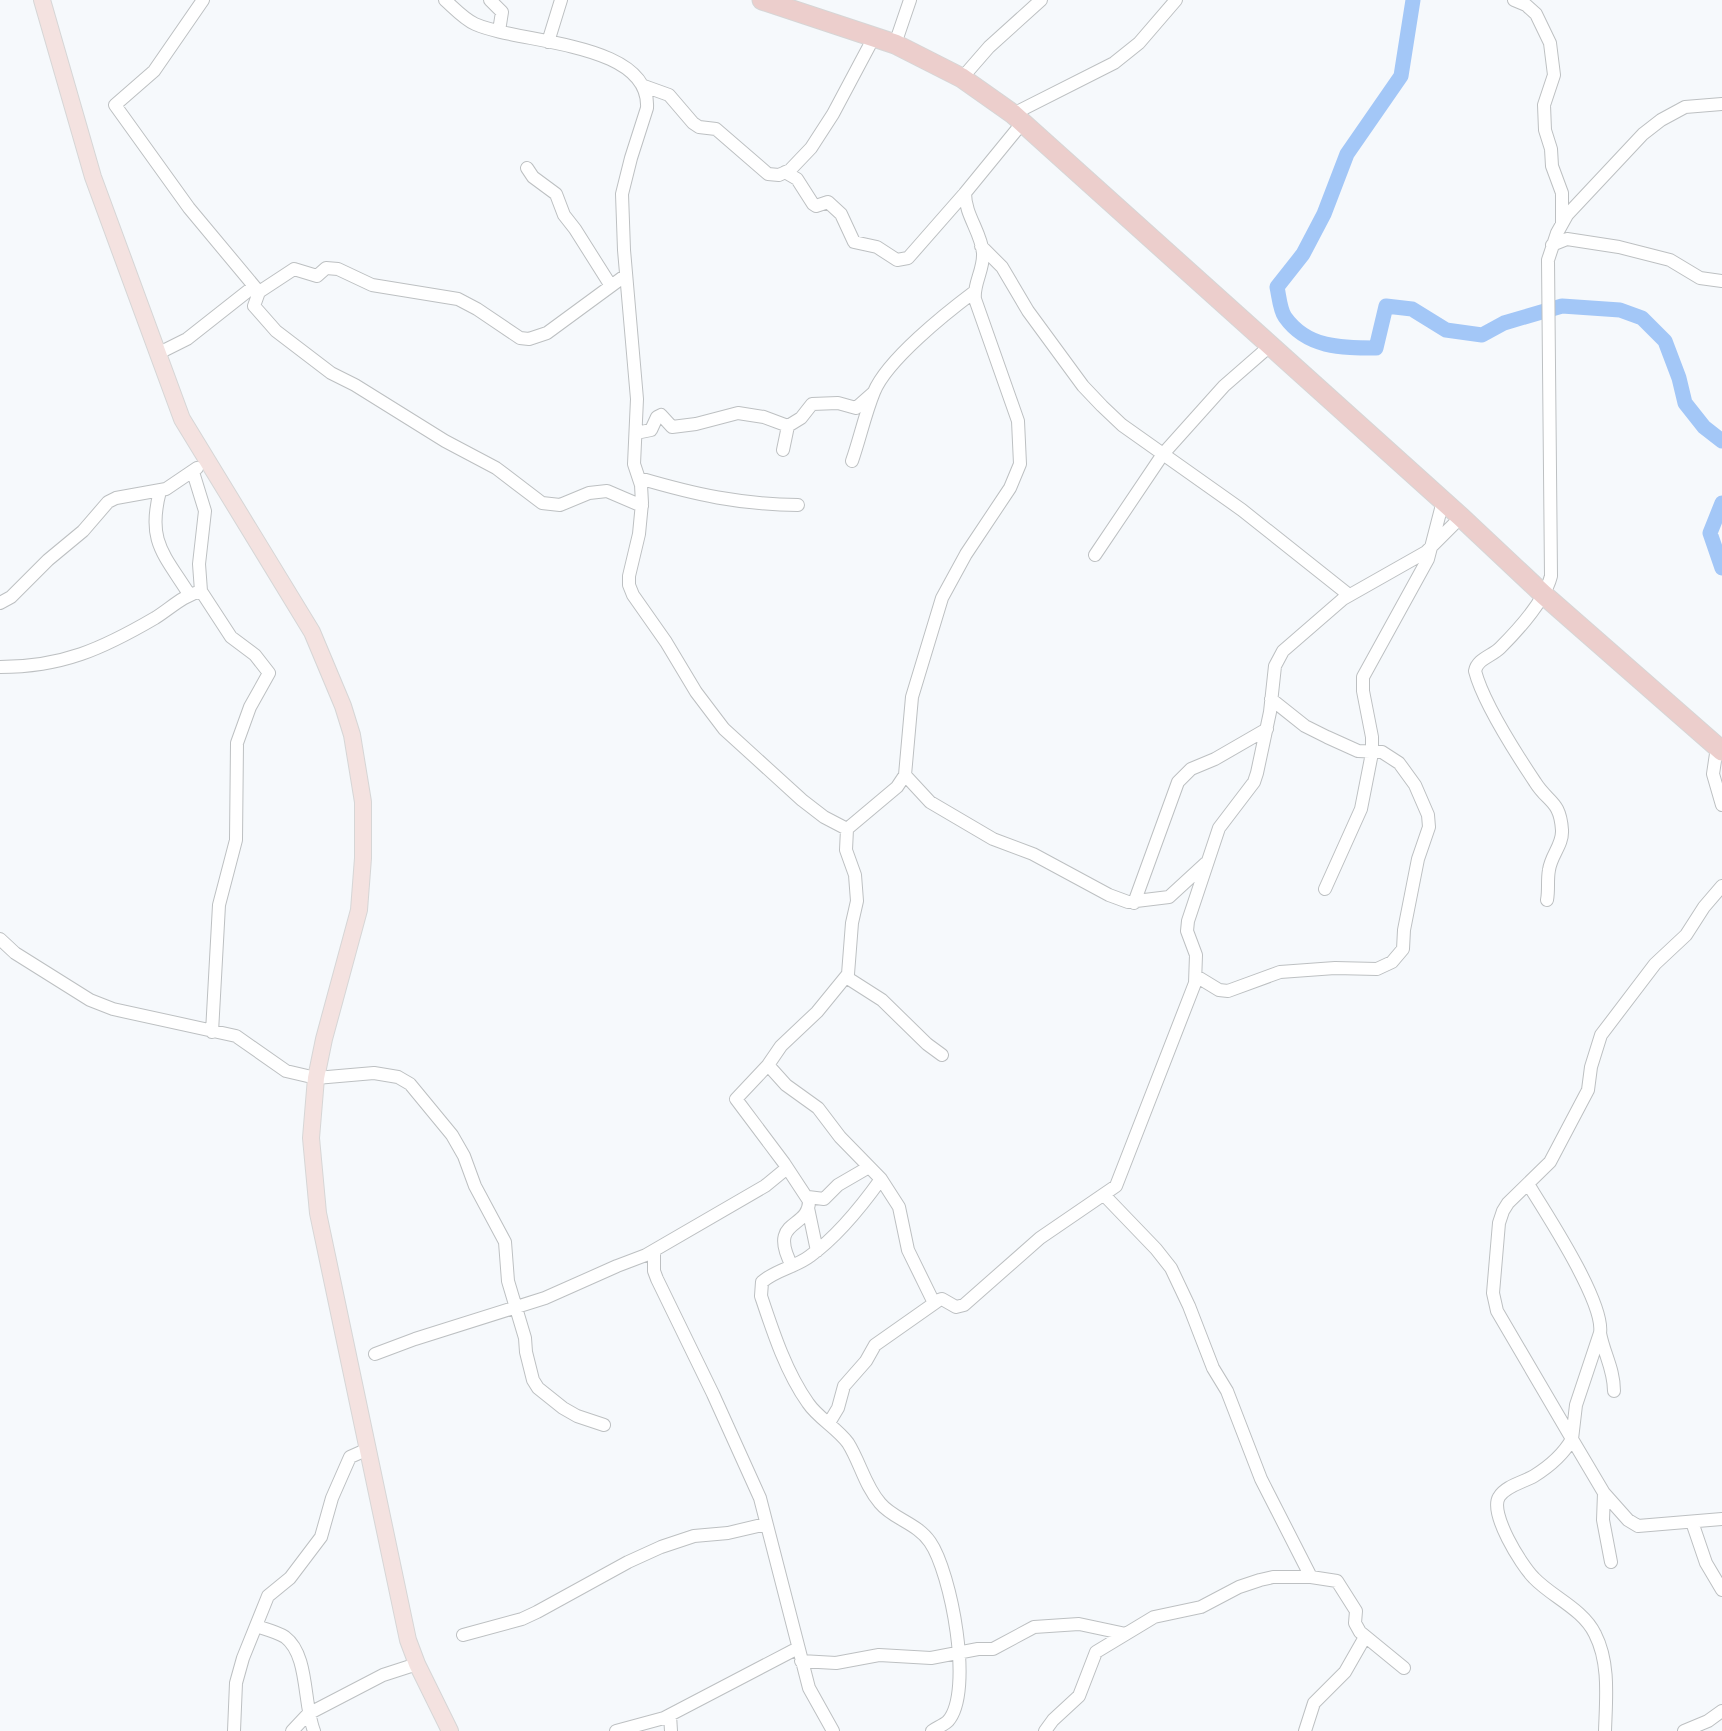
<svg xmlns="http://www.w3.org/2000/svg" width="1722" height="1731" viewBox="0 0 1722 1731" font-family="'DejaVu Sans',sans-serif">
<rect width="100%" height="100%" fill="#f6f9fc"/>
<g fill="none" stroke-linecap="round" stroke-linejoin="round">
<path stroke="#a3c7f7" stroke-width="15" d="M 1413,0 L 1401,76 L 1347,154 L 1324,214 L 1303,254 L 1277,287 C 1279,296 1280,310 1285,317 C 1307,348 1341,348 1376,348 L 1386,306 L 1412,309 L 1446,330 L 1482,335 L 1504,323 L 1562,306 L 1620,310 L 1642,318 L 1665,341 L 1679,378 L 1685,403 L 1704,427 L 1722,441
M 1722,503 L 1710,533 L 1722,568"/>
<g stroke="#bdc0c2" stroke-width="14">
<path id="minor" d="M 203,0 L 154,71 L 115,105 L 189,208 L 259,292 L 254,306 L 276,331 L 331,373 L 355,385 L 445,441 L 496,468 L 542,503 L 560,505 L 589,493 L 607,491 L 642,506
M 445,0 C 454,8 464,19 475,24 C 519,44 651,41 647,108 L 631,158 L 622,194 L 624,250 L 637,399 L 634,464 L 641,485 L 642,503 L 639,534 L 629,576 L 629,585 L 633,595 L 666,642 L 696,692 L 724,729 L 802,800 L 824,817 L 847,829
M 490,0 L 502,12 L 499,31
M 1514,0 L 1526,5 L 1536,14 L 1550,43 L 1554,75 L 1544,105 L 1545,130 L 1551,149 L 1552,166 L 1562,193 L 1562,223
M 548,42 L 561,0
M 895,44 L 910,0
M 962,78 L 989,47 L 1041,0
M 644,86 L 669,95 L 693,123 L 699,127 L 716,129 L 768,174 L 779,175 L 790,170 L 811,148 L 833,114 L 874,37
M 1013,114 L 1114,63 L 1139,43 L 1176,0
M 527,168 L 533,177 L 556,194 L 564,215 L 575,229 L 611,286
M 785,172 L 797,179 L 813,204 L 816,206 L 828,202 L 841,214 L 854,242 L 877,247 L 897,260 L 908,258 L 965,193
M 1552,245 L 1567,239 L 1619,247 L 1670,260 L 1700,278 L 1722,281
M 981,246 L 1002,267 L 1028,311 L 1083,386 L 1102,406 L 1122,425 L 1242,510 L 1349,595
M 259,292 L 294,269 L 317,276 L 326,268 L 338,269 L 372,285 L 458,299 L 477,309 L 520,338 L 529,339 L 547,333 L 626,275
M 159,353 L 187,339 L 253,287
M 636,433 L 651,430 L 657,417 L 661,415 L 672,427 L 696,424 L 738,413 L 764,417 L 788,426
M 783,450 L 788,426 L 801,418 L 812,404 L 838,403 L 856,408 L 873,393
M 852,461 C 860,438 865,414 874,392 C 887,360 946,313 974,292
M 193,472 L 205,511 L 199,564 L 201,591 L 231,637 L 255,655 L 269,673 L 250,707 L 237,743 L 236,840 L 219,905 L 212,1032
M 639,478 C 697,495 738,504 798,505
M 160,491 C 147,541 163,553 189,594
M 1095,555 L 1163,454 L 1224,386 L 1271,345
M 0,603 L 11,597 L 48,560 L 83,531 L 108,502 L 116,498 L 166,489 L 197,468
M 0,667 C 62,667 102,649 155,618 C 171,608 182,596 201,591
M 1717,747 L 1713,774 L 1722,805
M 905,775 L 930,802 L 993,839 L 1033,854 L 1109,895 L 1128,902 L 1169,897 L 1206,863
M 1325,889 L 1361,809 L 1372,753 L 1372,737 L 1363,691 L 1363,677 L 1428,559 L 1443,501
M 1547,900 C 1549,890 1547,880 1549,870 C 1551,855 1563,845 1562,830 C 1560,800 1548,803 1535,782 C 1517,755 1483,702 1475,671 C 1477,659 1492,656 1500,648 C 1517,631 1545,600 1551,576 L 1548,260 L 1557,233 L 1567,215 L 1643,134 L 1661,120 L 1685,107 L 1722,104
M 1134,903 L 1178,782 L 1191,769 L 1215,759 L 1267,729
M 0,939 L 15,953 L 90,1000 L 113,1009 L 236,1036 L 286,1071 L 316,1078 L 374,1073 L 398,1077 L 410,1084 L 452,1135 L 464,1156 L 475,1186 L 505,1242 L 508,1281 L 525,1338 L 526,1352 L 533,1380 L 538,1388 L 563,1408 L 577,1416 L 604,1425
M 1196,976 L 1219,990 L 1228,991 L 1280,972 L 1335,968 L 1377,969 L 1392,962 L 1403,949 L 1404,930 L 1418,859 L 1429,827 L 1428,815 L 1415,785 L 1399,763 L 1382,752 L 1358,751 L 1327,737 L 1305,726 L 1271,699
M 846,977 L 882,1000 L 927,1044 L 942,1055
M 768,1065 L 786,1085 L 818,1108 L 840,1137 L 881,1179 L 899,1207 L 908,1250 L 934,1303
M 881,1179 C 861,1207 838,1236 810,1256 C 796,1267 775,1270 762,1282 L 761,1296 C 773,1332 786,1372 808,1403 C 818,1418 837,1428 848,1443 C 860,1462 865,1486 880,1503 C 893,1519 917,1523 930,1542 C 951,1572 974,1692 948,1721 C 944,1725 936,1728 932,1731
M 1528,1184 C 1546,1213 1605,1303 1600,1333 L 1576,1405 L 1572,1439 L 1604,1493 L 1603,1520 L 1611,1562
M 808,1197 L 824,1199 L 838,1185 L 869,1167
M 808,1208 L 817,1251
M 654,1252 L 654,1271 L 657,1279 L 713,1394 L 760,1498 L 809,1688 L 833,1731
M 792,1266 C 767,1218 809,1230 809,1201 L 784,1163 L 736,1099 L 768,1065 L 781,1046 L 817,1012 L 848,974 L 852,923 L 857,901 L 855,875 L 846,850 L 847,829 L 897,787 L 905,775 L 912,697 L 942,598 L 966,554 L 1010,488 L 1020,464 L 1018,421 L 975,299 C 973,284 984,270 983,253 C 981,232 965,215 965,193 L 1023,122
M 1600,1333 C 1604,1354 1614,1369 1614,1391
M 375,1354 L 415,1339 L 545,1298 L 617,1266 L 646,1255 L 765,1186 L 787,1168
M 829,1423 L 838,1408 L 844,1386 L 866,1361 L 875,1345 L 939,1300 L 942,1299 L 956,1307 L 964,1305 L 1040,1238 L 1116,1186 L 1195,983 L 1196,955 L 1187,931 L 1188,921 L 1219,828 L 1254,782 L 1257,773 L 1270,712 L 1275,666 L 1283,651 L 1343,599 L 1426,552 L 1461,517
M 1604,1493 L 1628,1520 L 1638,1526 L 1722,1519
M 1692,1522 L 1706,1563 L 1722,1590
M 1311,1577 L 1337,1581 L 1356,1611 L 1355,1623 L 1360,1632 L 1404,1668
M 256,1626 C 265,1629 277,1632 285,1637 C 309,1655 303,1703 314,1731
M 463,1635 L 522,1619 L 537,1612 L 628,1562 L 661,1547 L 694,1536 L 728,1533 L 766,1524
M 801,1661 L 836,1663 L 879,1655 L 931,1658 L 978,1649 L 993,1649 L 1034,1627 L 1079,1624 L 1126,1634
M 670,1715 L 671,1731
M 234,1731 L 236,1683 L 243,1658 L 268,1596 L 290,1578 L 321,1537 L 332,1498 L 350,1457 L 368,1449
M 292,1731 L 308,1714 L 383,1675 L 417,1664
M 616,1731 L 664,1718 L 798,1648
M 1045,1731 L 1053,1720 L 1079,1696 L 1096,1652 L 1154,1617 L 1201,1607 L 1239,1587 L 1260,1580 L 1273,1577 L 1311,1577 L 1261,1479 L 1227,1391 L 1213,1368 L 1189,1306 L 1171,1268 L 1156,1249 L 1105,1196
M 1305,1731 L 1314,1703 L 1345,1672 L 1365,1637
M 1605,1731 C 1606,1699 1610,1663 1595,1634 C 1583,1609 1552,1597 1534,1578 C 1521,1565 1489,1513 1499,1497 C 1505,1486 1524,1482 1534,1476 C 1550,1466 1563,1455 1572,1439 L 1497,1311 L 1493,1293 L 1499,1223 L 1503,1211 L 1508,1203 L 1550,1162 L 1588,1090 L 1591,1067 L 1601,1035 L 1655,964 L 1686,935 L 1704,907 L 1722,886
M 1684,1731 L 1708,1721 L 1722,1711"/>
</g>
<g stroke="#d6d6d6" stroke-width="18">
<path id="major" d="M 42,0 L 93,177 L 182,419 L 312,632 L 343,706 L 352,735 L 363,802 L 363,858 L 359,910 L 324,1039 L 316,1078 L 311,1138 L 318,1213 L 408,1640 L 417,1664 L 450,1731"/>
</g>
<g stroke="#d6d6d6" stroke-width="21">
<path id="highway" d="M 762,0 L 895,44 L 962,78 L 1013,114 L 1461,517 L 1544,595 L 1722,751"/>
</g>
<use href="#minor" stroke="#fff" stroke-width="12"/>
<use href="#major" stroke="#f4e2e0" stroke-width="16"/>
<use href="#highway" stroke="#eccecc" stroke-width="19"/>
</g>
</svg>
